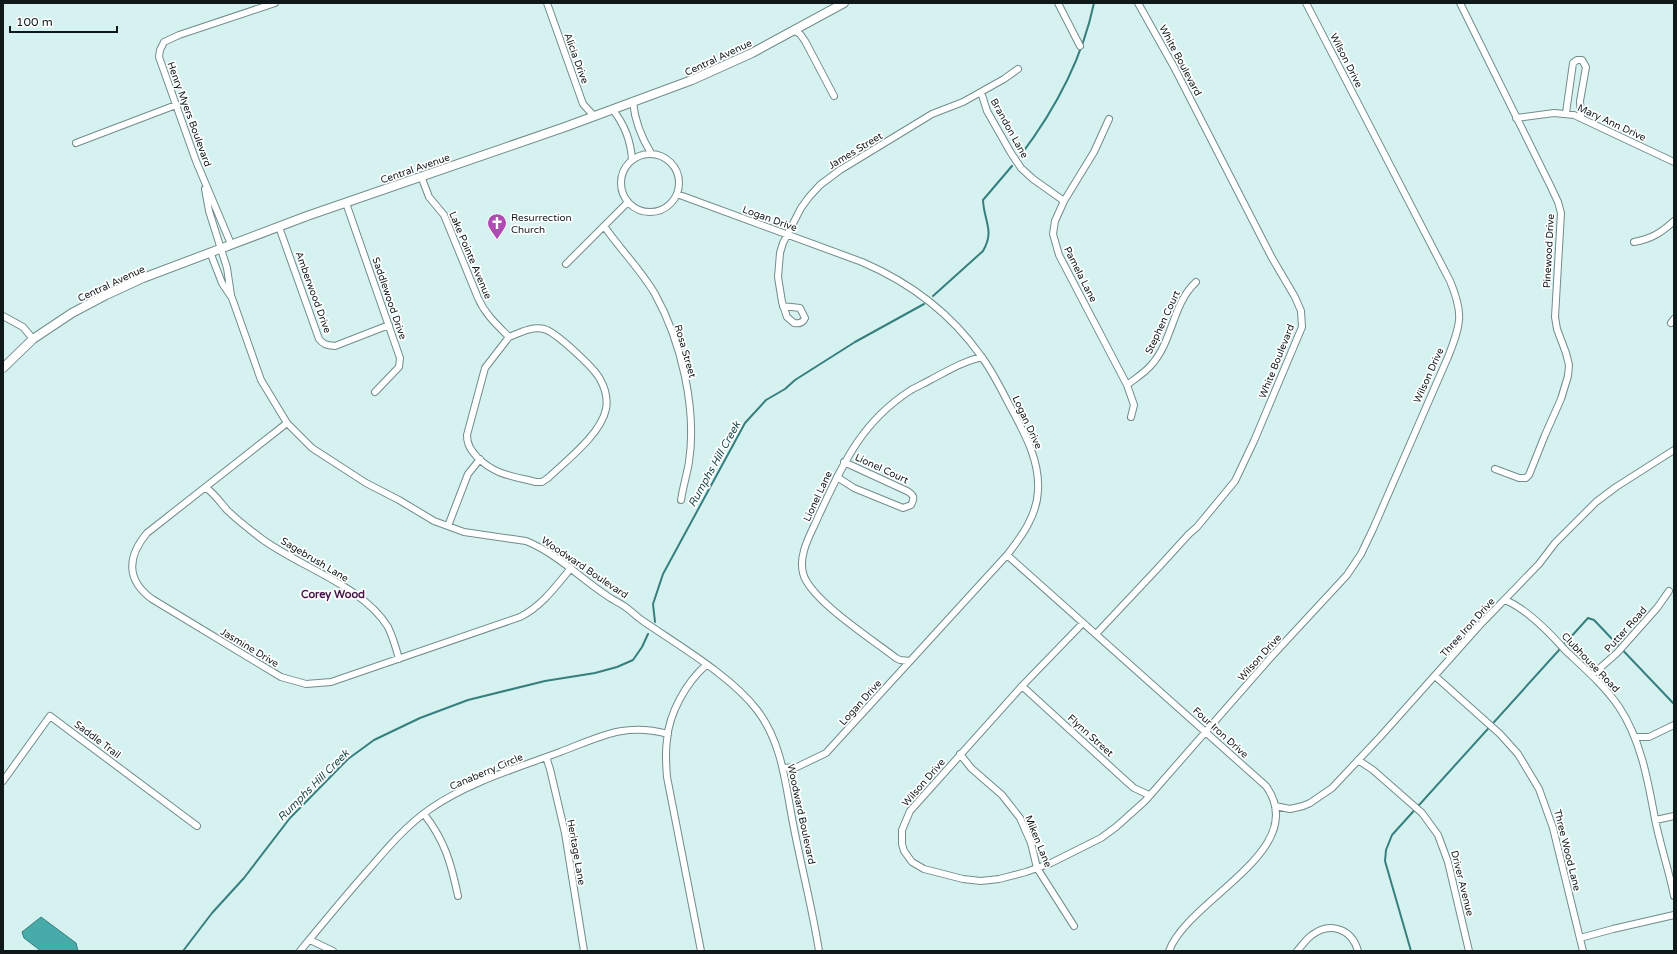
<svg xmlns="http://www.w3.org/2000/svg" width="1677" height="954" viewBox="0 0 1677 954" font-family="'Varela Round',sans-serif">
<rect width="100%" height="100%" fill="#d5f2f0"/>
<path fill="#47aba9" stroke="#367f7e" d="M 41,917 L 76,943 L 78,951 L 41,951 L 24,938 L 22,932 Z"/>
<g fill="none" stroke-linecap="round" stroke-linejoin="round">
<path stroke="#367f7e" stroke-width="2" d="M 1020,156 C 1055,110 1082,60 1094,3
M 933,296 L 983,251 C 995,230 984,222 983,200 L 1012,166
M 655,622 L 653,604 L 663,574 L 745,423 L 766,400 L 785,389 L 795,380 L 855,342 L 924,304
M 183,951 L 212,913 L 244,878 L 290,818 L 348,759 L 374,740 L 420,718 L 468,700 L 545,681 L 595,673 L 617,667 L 633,660 L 642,647 L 648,634
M 1411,951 L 1385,861 L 1386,850 L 1392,835 L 1588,618 L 1594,620 L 1674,704"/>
<g stroke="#718c8b" stroke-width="8">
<path id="minor" d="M 547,3 L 583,104 L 594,116
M 1058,3 L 1080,46
M 1460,3 L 1550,185 L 1558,202 L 1561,213 L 1555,317 L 1557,329 L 1566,353 L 1569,365 L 1568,376 L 1561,399 L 1545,435 L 1529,475 L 1526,478 L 1519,478 L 1495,469
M 793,30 L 800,34 L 805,41 L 834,96
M 981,92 L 987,111 L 1011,153 L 1021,168 L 1033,179 L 1064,201
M 633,102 C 635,122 641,137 651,153
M 613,110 C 624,124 631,142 632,160
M 1566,113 L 1573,63 L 1577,60 L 1582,60 L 1586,67 L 1580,101 L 1581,117
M 1516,118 L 1554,113 L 1574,115 L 1674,162
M 1109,119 L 1094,152 L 1064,201 L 1055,221 L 1053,234 L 1059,255 L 1127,385 L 1134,405 L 1131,417
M 76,143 L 176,105
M621 183a29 29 0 1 1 58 0a29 29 0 1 1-58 0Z
M 421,176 L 429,197 L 444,215 L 478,298 C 485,314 496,324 509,337 C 519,333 532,326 544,329 C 556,332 594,368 600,379 C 605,388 608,398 606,409 C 601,434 567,460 548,478 L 542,482 L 536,482 C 512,476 495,475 477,457 C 471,450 467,445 467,435 L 485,368 L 509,337
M 205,189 L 209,211 L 227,268 L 231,295
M 677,194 L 862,262 C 911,283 950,312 981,356 C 993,372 1002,391 1011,408 C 1025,434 1040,461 1038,491 C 1037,515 1022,536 1007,555 L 826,753 L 797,767 L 783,768
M 346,203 L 400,358 L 399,367 L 375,392
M 604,226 C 620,249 641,270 655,294 C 681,341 697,408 689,462 C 687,474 683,487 681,500
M 279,227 L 319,339 C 324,345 327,345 335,346 L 389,325
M 1634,242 C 1651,239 1661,233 1674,221
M 231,244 L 196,161 L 159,57 L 160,50 L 164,42 L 179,35 L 275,3
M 210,252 L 222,283 L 232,298 L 261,380 L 287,423 L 312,448 L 366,483 L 399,500 L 434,521 L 464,532 L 526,541 C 556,553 579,577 606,595 C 611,599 618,602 624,606 C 630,610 636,616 643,621 C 678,645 731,676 757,710 C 781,741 785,780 792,818 C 800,862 812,906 819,951
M 566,264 L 628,202
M 783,306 L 800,308 L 805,318 C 803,323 799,324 794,323 L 787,317 L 782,302 L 778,277 L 780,253 L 783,243 L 801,208 L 809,197 L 820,185 L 840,170 L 932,114 L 963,102 L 1004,79 L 1018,69
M 3,316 L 23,327 L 33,339
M 1671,323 L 1674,319
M 1127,385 C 1136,378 1146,372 1153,363 C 1173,339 1173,303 1196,282
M 287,423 L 147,533 C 127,557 126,580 152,599 L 281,677 L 306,684 L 331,682 L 520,617 C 542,606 556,586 571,568
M 837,477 L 854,488 L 903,508 L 911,505 C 915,498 914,495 907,491 L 844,462
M 206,488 C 214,493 220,502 227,510 C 237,520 250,530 262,539 C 300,567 363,586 388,627 C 393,637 396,648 399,659
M 448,526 L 468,474 L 480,459
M 1007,555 L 1266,786 C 1312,850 1188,899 1169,951
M 1505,600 C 1527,609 1549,632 1565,650 C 1584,668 1604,685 1619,707 C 1641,740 1648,781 1655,819 C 1660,845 1669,870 1674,896
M 1083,623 L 1022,686 L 910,811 L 902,830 L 902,844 L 904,851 L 912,862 L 924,869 L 963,879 L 981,881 L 999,879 L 1026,872 L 1051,863 L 1101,838 L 1116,827 L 1145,801 L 1272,656 L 1347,575 L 1361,554 L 1373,529 L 1448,357 C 1461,324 1464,314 1450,281 L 1306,3
M 1096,634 L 1158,568 L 1189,534 L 1197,527 L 1235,481 L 1254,441 L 1302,327 L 1301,311 L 1295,297 L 1272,258 L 1174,67 L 1138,3
M 910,661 L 900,660 L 896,658 C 873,640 809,599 803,573 C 798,553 812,532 819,515 C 843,464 861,422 911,390 C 918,386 925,383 932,379 C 949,370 964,361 982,357
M 1592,675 L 1617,653 L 1657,608 L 1669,591
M 1435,676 L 1500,734 L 1518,754 L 1539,789 L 1553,828 L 1583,951
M 1022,686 L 1126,781 L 1134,788 L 1149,795
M 1635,737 L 1649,737 L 1674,725
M 960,754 L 971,768 L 1002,795 L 1020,818 L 1031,843 L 1037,868 L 1074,926
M 546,757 L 550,769 L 565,833 L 584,951
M 1358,760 L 1373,770 L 1422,813 L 1438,835 L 1448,862 L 1469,951
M 3,781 L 50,716 L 197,826
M 1275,806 L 1290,809 L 1303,806 L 1310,803 L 1332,788 L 1380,737 L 1479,626 L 1539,564 L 1555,543 L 1596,502 L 1616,487 L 1674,450
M 424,814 C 445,841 451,863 458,896
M 1656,820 L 1674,816
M 1580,938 L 1613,929 L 1674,915
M 310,940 L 333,951
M 300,951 C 323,923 346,895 370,868 C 389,846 407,825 430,809 C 469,782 517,768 560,752 C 600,737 624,722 668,734
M 701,951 L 667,777 C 666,765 665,753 667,740 C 669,713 686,683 706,665
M 1297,951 C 1302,946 1306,939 1312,935 C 1330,921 1352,929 1358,951"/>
</g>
<g stroke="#718c8b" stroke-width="10">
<path id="tertiary" d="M 3,368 L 33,339 L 72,313 L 106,295 L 143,278 L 307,216 L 565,127 L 692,80 L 752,53 L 844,3"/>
</g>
<use href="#minor" stroke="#fff" stroke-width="6"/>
<use href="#tertiary" stroke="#fff" stroke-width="8"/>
</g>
<defs>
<g id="church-pin" transform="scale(1)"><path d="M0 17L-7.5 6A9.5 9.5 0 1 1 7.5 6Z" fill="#ae4cb4" stroke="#fff"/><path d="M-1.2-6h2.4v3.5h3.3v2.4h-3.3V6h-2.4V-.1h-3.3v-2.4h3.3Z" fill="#fff"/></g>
</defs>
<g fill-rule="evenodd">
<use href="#church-pin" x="497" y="223"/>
</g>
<g text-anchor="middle" stroke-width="3.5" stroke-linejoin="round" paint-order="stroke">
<g font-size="10" fill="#0f1919" stroke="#fff">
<text transform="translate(718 57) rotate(-25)" y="4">Central Avenue</text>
<text transform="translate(577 58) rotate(70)" y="4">Alicia Drive</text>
<text transform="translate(1181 60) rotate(62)" y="4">White Boulevard</text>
<text transform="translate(1347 60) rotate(63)" y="4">Wilson Drive</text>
<text transform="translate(190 114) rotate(70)" y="4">Henry Myers Boulevard</text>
<text transform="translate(1612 122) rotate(25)" y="4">Mary Ann Drive</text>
<text transform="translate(1010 128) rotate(61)" y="4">Brandon Lane</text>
<text transform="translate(855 150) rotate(-31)" y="4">James Street</text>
<text transform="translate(415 168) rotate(-19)" y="4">Central Avenue</text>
<text transform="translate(770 218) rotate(20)" y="4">Logan Drive</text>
<text transform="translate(1548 251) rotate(-87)" y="4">Pinewood Drive</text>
<text transform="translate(471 255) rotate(67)" y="4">Lake Pointe Avenue</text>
<text transform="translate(1081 274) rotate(63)" y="4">Pamela Lane</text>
<text transform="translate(111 283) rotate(-25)" y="4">Central Avenue</text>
<text transform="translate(314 292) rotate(70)" y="4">Amberwood Drive</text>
<text transform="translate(390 298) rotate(71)" y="4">Saddlewood Drive</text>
<text transform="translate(1162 322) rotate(-65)" y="4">Stephen Court</text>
<text transform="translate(686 351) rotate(74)" y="4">Rosa Street</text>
<text transform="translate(1276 361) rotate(-68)" y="4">White Boulevard</text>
<text transform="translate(1428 375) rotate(-66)" y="4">Wilson Drive</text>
<text transform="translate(1028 422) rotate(65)" y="4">Logan Drive</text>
<text transform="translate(882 468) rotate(25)" y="4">Lionel Court</text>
<text transform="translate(817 496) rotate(-65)" y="4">Lionel Lane</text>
<text transform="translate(315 559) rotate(31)" y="4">Sagebrush Lane</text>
<text transform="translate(585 567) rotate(34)" y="4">Woodward Boulevard</text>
<text transform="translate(1467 627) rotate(-48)" y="4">Three Iron Drive</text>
<text transform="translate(1625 629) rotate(-48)" y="4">Putter Road</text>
<text transform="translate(250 647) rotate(31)" y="4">Jasmine Drive</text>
<text transform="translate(1259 657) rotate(-48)" y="4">Wilson Drive</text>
<text transform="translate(1591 662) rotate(46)" y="4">Clubhouse Road</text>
<text transform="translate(860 702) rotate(-48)" y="4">Logan Drive</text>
<text transform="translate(1221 732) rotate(42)" y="4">Four Iron Drive</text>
<text transform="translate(1091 735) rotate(42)" y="4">Flynn Street</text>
<text transform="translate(98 739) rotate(37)" y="4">Saddle Trail</text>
<text transform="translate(486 771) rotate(-23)" y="4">Canaberry Circle</text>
<text transform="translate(923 782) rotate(-49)" y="4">Wilson Drive</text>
<text transform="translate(802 814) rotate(78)" y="4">Woodward Boulevard</text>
<text transform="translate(1039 841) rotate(68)" y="4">Miken Lane</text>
<text transform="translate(1568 850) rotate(76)" y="4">Three Wood Lane</text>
<text transform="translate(577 852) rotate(80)" y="4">Heritage Lane</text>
<text transform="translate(1463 883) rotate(76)" y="4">Driver Avenue</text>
</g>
<g font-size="10" fill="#0f1919" stroke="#fff" text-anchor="start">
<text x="511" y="221">Resurrection<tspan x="511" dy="12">Church</tspan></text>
</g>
<g font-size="11" font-style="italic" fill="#214e4d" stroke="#fff">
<text transform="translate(714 464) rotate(-61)" y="4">Rumphs Hill Creek</text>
<text transform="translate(313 785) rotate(-45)" y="4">Rumphs Hill Creek</text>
</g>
<g font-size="11" font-weight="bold" fill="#461748" stroke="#fff">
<text x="333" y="598">Corey Wood</text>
</g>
</g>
<rect width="1677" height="954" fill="none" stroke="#0f1919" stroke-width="8"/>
<path d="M10 26v6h107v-6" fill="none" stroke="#0f1919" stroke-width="2"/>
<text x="16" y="26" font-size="12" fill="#0f1919" stroke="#ffffff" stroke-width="3" paint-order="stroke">100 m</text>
</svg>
